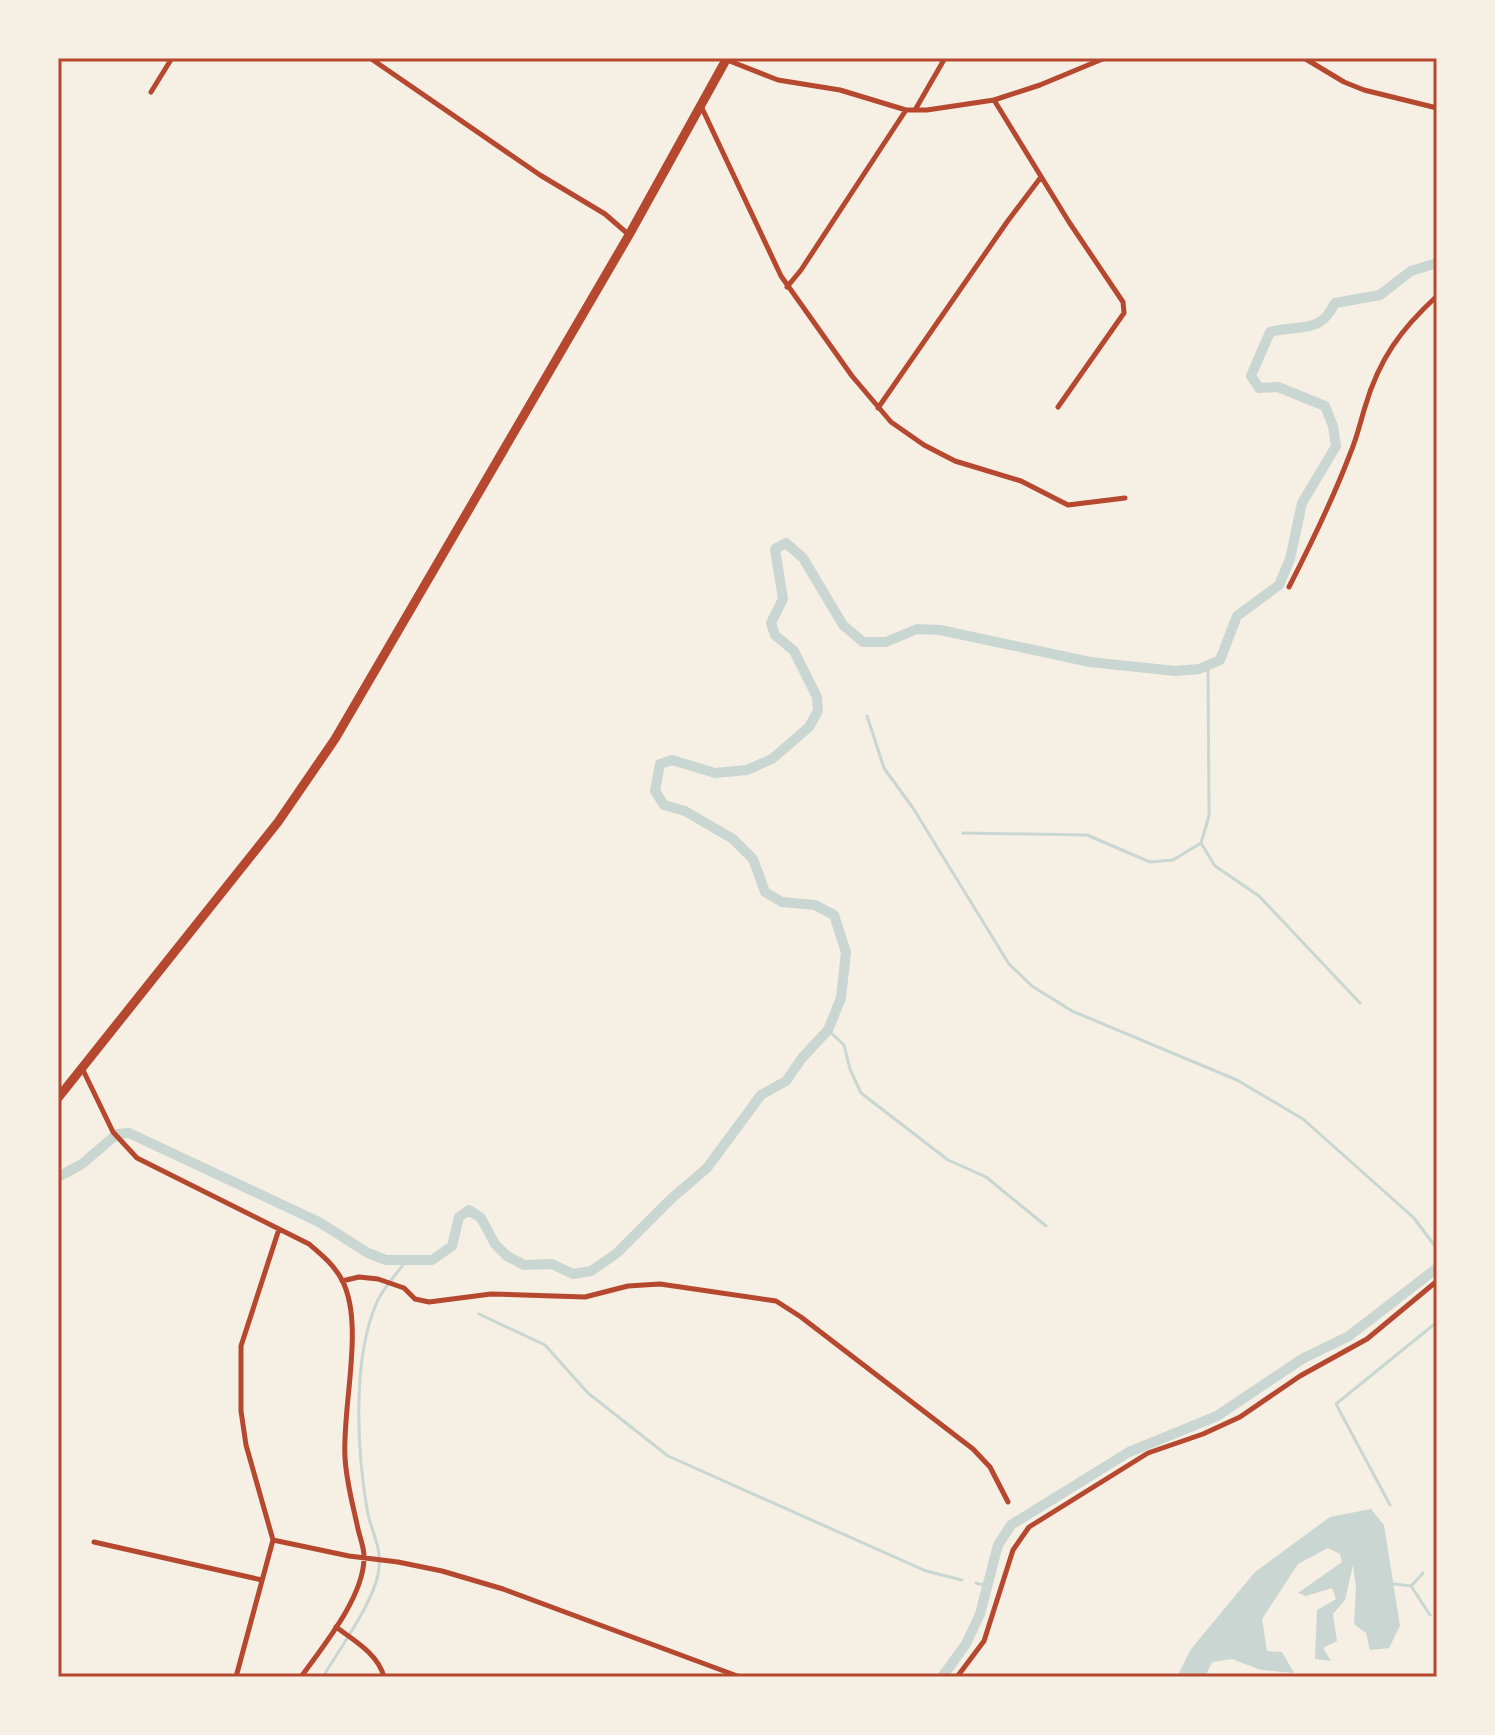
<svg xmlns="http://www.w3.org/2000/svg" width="1495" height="1735" viewBox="0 0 1495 1735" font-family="'PT Sans Narrow',sans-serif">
<rect width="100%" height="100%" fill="#f6efe4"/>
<path fill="#c9d6d2" d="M 1371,1509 L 1384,1525 L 1400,1626 L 1389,1648 L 1370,1650 L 1366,1633 L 1354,1624 L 1356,1587 L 1353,1565 L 1345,1600 L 1333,1614 L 1337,1641 L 1323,1648 L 1331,1661 L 1315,1659 L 1317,1610 L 1336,1599 L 1332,1588 L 1306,1596 L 1298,1593 L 1342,1562 L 1340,1554 L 1328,1548 L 1298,1564 L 1262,1619 L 1267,1651 L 1282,1652 L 1294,1673 L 1261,1670 L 1232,1659 L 1212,1662 L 1205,1677 L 1177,1677 L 1191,1649 L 1255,1572 L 1330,1517 Z"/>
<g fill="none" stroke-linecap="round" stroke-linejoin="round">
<path stroke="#c9d6d2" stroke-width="3" d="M 867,716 L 884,768 L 913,808 L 1009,964 L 1032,986 L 1072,1011 L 1237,1080 L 1303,1119 L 1414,1218 L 1437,1249
M 963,833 L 1087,835 L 1150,862 L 1173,860 L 1201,843 L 1209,816 L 1208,665
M 1201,843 L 1215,866 L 1259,896 L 1360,1003
M 828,1030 L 844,1045 L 850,1069 L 861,1093 L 948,1160 L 986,1177 L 1046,1226
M 479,1314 L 545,1345 L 588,1393 L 668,1456 L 926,1571 L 962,1580
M 1390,1505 L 1336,1404 L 1437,1322
M 976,1583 L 987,1586
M 1394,1584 L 1411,1586 L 1430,1615
M 1412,1585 L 1423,1573
M 323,1677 C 339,1649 376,1600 379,1568 C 382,1547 370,1529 367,1509 C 357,1450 352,1358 377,1302 C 383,1288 396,1275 405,1262"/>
<path stroke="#c9d6d2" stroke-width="10" d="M 58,1177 L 82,1164 L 117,1134 L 129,1133 L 319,1222 L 368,1253 L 386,1260 L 432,1260 L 452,1246 L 459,1217 L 469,1210 L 481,1218 L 495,1244 L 507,1256 L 524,1265 L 552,1264 L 573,1274 L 591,1271 L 617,1253 L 672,1198 L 707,1168 L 761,1095 L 786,1081 L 802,1058 L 828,1030 L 841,998 L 846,952 L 834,915 L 815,905 L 782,902 L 765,892 L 753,859 L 733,839 L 685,811 L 664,805 L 655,791 L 660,764 L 672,760 L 715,773 L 747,770 L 772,759 L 809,727 L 818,711 L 817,697 L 794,651 L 775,635 L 771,623 L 783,599 L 775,549 L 786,543 L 803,558 L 843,625 L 863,642 L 886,642 L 917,629 L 940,630 L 1090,662 L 1175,671 L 1199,669 L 1220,660 L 1237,616 L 1279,585 L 1290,559 L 1302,503 L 1336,446 L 1333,426 L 1325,406 L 1278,387 L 1259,388 L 1251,376 L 1270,332 C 1300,324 1320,335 1335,303 L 1380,295 L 1411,271 L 1437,263
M 942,1677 L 966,1644 L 980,1614 L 998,1545 L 1011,1525 L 1129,1452 L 1217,1416 L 1302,1359 L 1349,1336 L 1437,1268"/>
<path stroke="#b5482f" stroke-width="5" d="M 370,58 L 540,175 L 605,214 L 628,234
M 1304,58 L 1344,82 L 1364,90 L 1437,108
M 727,60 L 778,80 L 840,90 L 906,110 L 927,110 L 994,100 L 1040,85 L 1105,58
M 151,92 L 172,58
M 994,100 L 1069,222 L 1123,302 L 1124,313 L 1058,407
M 701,106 L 781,276 L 852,376 L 891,422 L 924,445 L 955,461 L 1021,481 L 1068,505 L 1125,498
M 915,110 L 945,58
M 787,287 L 801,270 L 906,110
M 878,408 L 1007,222 L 1041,177
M 1289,587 C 1311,544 1333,499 1350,454 C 1357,438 1360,423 1365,407 C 1379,359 1401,329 1437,296
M 82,1068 L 113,1132 L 137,1158 L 309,1244 C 322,1255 334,1265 342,1280 C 365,1324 342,1406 345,1457 C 346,1481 353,1505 358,1529 C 360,1538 365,1550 364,1559 C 363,1598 323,1646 301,1677
M 342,1281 L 359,1277 L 378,1279 L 404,1288 L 415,1299 L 429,1302 L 491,1294 L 585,1297 L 628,1286 L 660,1284 L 776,1301 L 801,1317 L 973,1449 L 990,1467 L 1008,1502
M 273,1540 L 349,1556 L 398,1562 L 442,1571 L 503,1589 L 740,1677
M 94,1542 L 262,1580
M 336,1627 C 355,1641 378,1654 384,1677
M 236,1677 L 273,1540 L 246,1445 L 241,1411 L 241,1346 L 279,1229
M 957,1677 L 984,1641 L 1013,1550 L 1029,1527 L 1148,1453 L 1203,1434 L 1240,1417 L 1300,1376 L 1367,1339 L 1437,1281"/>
<path stroke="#b5482f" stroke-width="9" d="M 58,1098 L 278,822 L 335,739 L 629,235 L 727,58"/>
</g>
<rect width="1495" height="1735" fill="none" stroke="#f6efe4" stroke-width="120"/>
<rect x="60" y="60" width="1375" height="1615" fill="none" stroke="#b5482f" stroke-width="3"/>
</svg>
